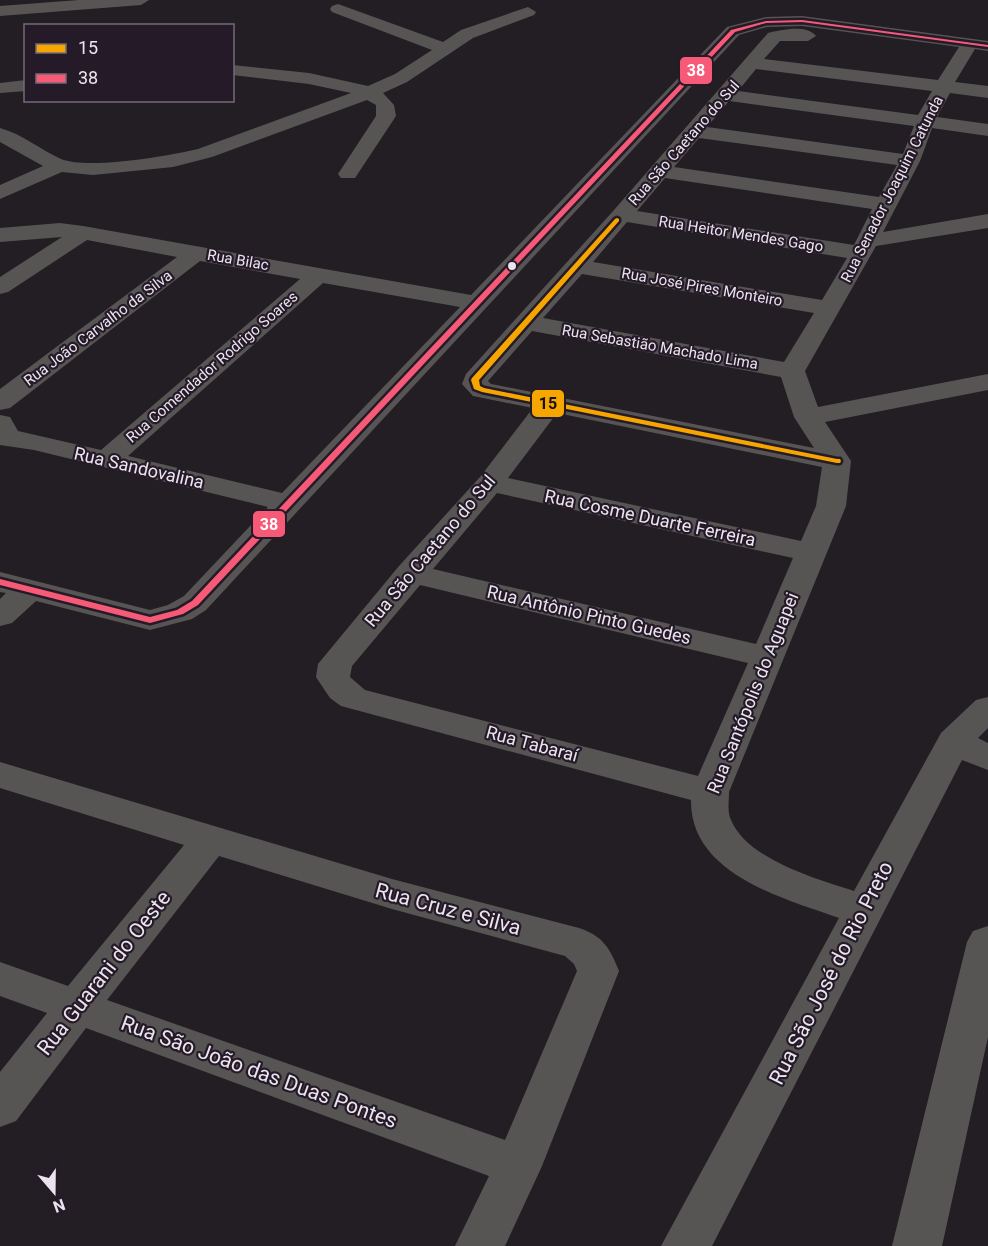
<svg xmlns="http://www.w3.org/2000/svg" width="988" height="1246" viewBox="0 0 988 1246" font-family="Roboto,sans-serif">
<rect width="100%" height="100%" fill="#231e24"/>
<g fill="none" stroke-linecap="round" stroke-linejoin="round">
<path fill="#575554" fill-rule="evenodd" d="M 79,0 L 149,0 L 141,5 L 0,16 L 0,6 Z
M 338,4 L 443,42 L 461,30 L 522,9 L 528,7 L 536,12 L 534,15 L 473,38 L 407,82 L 383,93 L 394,105 L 396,116 L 355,178 L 341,178 L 338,174 L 376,116 L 376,105 L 367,100 L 212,157 L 173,167 L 93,175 L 62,172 L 0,199 L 0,185 L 43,166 L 0,142 L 0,128 C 22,134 41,150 61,159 C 88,170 169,156 198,149 L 351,93 L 309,84 L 232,75 L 232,65 L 309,73 L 368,86 L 395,74 L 432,50 L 332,12 L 330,9 L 332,6 Z
M 802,16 L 988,41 L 988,51 L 975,49 L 955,82 L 988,86 L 988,98 L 950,93 L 937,117 L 988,124 L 988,136 L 932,128 L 920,161 L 883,232 L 988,214 L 988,228 L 876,246 L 805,371 L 818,407 L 988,374 L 988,390 L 825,422 L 851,461 L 846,506 L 729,792 C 729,801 727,812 731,820 C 747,859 816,879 854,891 L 941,733 L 976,700 L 988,697 L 988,728 L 978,738 L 988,743 L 988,770 L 962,760 L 712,1246 L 661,1246 L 839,918 C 783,898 690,874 691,800 L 341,706 L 330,698 L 316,677 L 318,664 L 399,566 L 480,477 L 533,408 L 473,396 L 462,384 L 466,374 L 614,210 L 768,33 C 781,30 806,24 816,36 L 808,41 L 780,41 L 764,59 L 938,80 L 959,47 L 802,26 L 767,27 L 739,35 L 206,610 L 192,619 L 150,630 L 36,601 L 12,623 L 0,626 L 0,599 L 6,593 L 0,592 L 0,572 L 150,610 L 168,605 L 184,596 L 268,507 L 34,450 L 0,445 L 0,415 L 10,417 L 18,431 L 101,450 L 300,279 L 200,261 L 10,408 L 0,410 L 0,389 L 177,257 L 87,240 L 8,292 L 0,294 L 0,277 L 62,237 L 0,242 L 0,228 L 60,223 L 83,226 L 471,295 L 727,27 L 766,17 ZM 756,69 L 932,91 L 918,115 L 738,91 ZM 729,101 L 914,126 L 903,154 L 707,127 ZM 699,138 L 897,165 L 879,197 L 674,167 ZM 665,178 L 872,209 L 854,245 L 637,211 ZM 627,222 L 847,258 L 822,300 L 593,262 ZM 582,274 L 814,313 L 784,362 L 543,318 ZM 323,283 L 460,307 L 282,493 L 128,456 ZM 532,331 L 781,377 L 794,417 L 814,448 L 491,384 L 488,381 ZM 557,413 L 822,467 L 816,506 L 801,541 L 508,478 ZM 497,493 L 793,558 L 756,644 L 433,569 ZM 420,585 L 748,663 L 698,776 L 365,690 L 350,677 L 352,666 Z
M 26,80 L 26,91 L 0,93 L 0,83 Z
M 0,762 L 392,879 L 579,928 C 603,936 610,948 619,971 L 542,1166 L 505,1246 L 455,1246 L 489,1176 L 86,1028 L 16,1121 L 0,1127 L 0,1072 L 47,1013 L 0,996 L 0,962 L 68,986 L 184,845 L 0,788 ZM 219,856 L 392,909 L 565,956 L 574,964 L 577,971 L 505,1140 L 107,1000 Z
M 988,926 L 988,1037 L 942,1246 L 892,1246 L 967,942 L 973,931 Z"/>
<g stroke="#241a28" stroke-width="5">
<path id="bus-1" d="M 617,218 L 619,219 L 619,221 L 479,380 L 480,386 L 484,388 L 837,459 L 840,459 L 841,461 L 840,463 L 837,463 L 482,392 L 474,389 L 471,380 L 472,378 L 615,219 Z"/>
</g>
<g stroke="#241a28" stroke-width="5">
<path id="bus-2" d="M 802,20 L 988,45 L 988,47 L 802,22 L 766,23 L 735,32 L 198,605 L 183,614 L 150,623 L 0,585 L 0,579 L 150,617 L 177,610 L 192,601 L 731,30 L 766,21 Z"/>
</g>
<use href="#bus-1" fill="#f7a600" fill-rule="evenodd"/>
<use href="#bus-2" fill="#f75a77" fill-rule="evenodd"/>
</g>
<circle fill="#ebe4ee" stroke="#241a28" stroke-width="2" cx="512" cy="266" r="5"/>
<g text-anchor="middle" stroke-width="4.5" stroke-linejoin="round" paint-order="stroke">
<g font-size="15" fill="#ebe4ee" stroke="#241a28">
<text transform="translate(684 143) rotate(-49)" y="5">Rua São Caetano do Sul</text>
<text transform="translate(892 189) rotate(-63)" y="5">Rua Senador Joaquim Catunda</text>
<text transform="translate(741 234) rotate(9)" y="5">Rua Heitor Mendes Gago</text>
<text transform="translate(238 260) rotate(10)" y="5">Rua Bilac</text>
<text transform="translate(702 287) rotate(10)" y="5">Rua José Pires Monteiro</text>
<text transform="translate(98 328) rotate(-37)" y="5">Rua João Carvalho da Silva</text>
<text transform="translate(660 347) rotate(10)" y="5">Rua Sebastião Machado Lima</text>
<text transform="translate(212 367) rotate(-41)" y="5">Rua Comendador Rodrigo Soares</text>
</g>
<g font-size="18" fill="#ebe4ee" stroke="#241a28">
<text transform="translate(139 468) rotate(13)" y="6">Rua Sandovalina</text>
<text transform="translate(650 518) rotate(12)" y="6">Rua Cosme Duarte Ferreira</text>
<text transform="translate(430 551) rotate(-50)" y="6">Rua São Caetano do Sul</text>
<text transform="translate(589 615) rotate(13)" y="6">Rua Antônio Pinto Guedes</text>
<text transform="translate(753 693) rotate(-68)" y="6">Rua Santópolis do Aguapei</text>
<text transform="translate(532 744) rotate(15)" y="6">Rua Tabaraí</text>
</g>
<g font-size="21" fill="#ebe4ee" stroke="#241a28">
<text transform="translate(448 909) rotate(15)" y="7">Rua Cruz e Silva</text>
<text transform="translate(104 973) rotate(-52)" y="7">Rua Guarani do Oeste</text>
<text transform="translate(831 973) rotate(-63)" y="7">Rua São José do Rio Preto</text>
<text transform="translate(259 1072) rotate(20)" y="7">Rua São João das Duas Pontes</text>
</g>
</g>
<g stroke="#241a28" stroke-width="2">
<rect x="679" y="56" width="34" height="29" rx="6" fill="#f75a77"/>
<rect x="531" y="389" width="34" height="29" rx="6" fill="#f7a600"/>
<rect x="252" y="510" width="34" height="28" rx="6" fill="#f75a77"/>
</g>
<g font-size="16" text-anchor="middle" font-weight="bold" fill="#fff">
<text x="696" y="76">38</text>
<text x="269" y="530">38</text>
</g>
<g font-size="16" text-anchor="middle" font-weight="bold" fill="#111">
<text x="548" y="409">15</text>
</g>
<rect x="24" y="24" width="210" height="78" fill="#241a28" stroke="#746b77" stroke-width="1.5"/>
<rect x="36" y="44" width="30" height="9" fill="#f7a600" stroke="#746b77" stroke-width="1.5"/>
<text x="78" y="54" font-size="18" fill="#ebe4ee">15</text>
<rect x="36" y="74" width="30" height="9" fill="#f75a77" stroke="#746b77" stroke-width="1.5"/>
<text x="78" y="84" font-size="18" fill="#ebe4ee">38</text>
<g transform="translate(54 1192) rotate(160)" stroke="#241a28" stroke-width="4.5" paint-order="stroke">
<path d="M0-4.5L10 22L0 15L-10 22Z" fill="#ebe4ee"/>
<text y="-9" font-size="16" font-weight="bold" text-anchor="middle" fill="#ebe4ee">N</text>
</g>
</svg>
